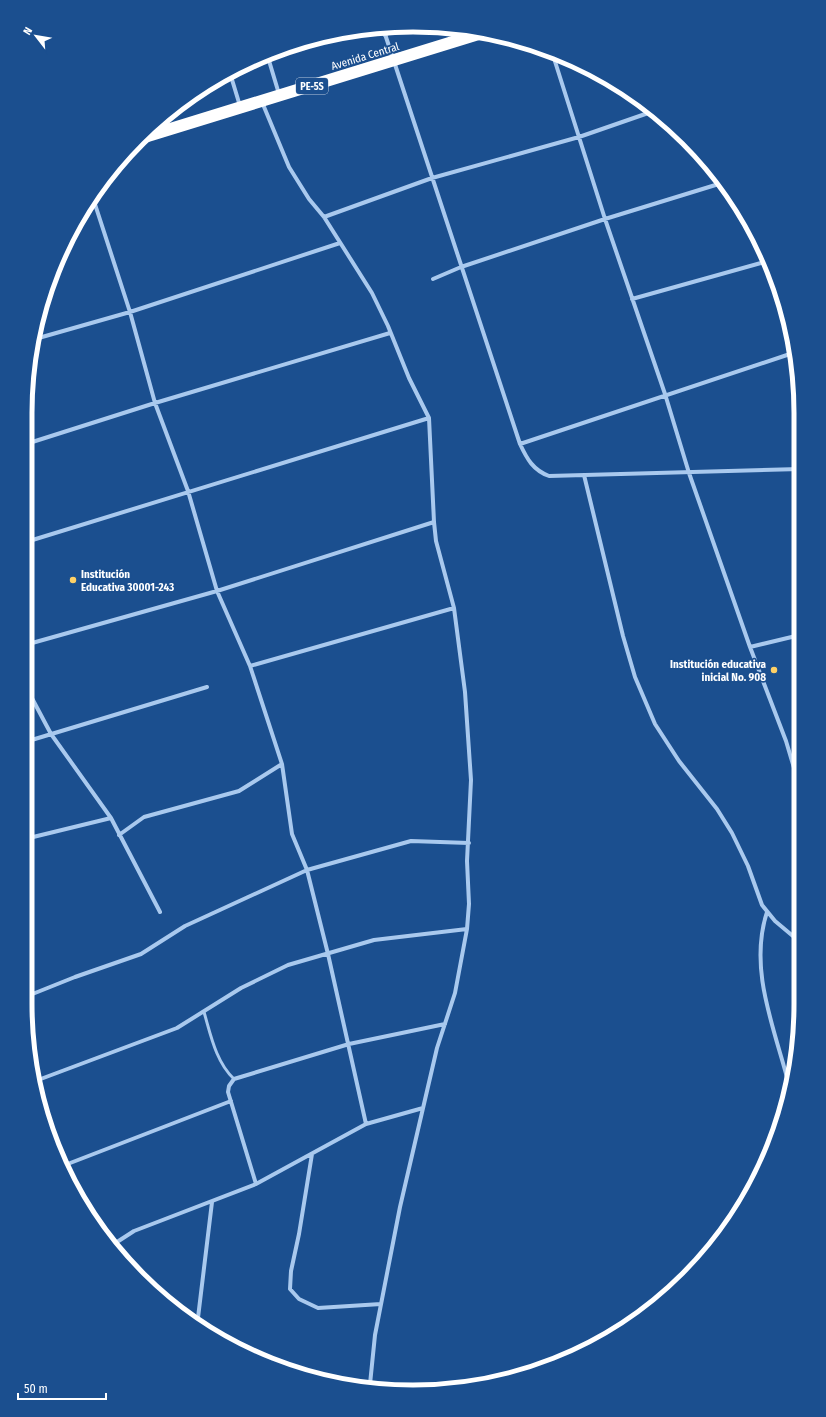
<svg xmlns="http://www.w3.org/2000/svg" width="826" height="1417" viewBox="0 0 826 1417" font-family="'Fira Sans Condensed',sans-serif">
<rect width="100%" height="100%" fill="#1b4f8f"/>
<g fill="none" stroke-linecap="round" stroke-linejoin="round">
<path stroke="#a9c9ee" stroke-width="3" d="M 384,35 L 414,25
M 204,1012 C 211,1036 216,1062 234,1079"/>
<path stroke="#a9c9ee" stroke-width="4" d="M 383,28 L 520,444 C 527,459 533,470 549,476 L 800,469
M 552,52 L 605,219 L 665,394 L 689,473 L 750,647 L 786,741 L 800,788
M 267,54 L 279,94
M 230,73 L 240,106
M 262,102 L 289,167 L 309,199 L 324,217 L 372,293 L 388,326 L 409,378 L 429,418 L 434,522 L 436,541 L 454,608 L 465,692 L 471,780 L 467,861 L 469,904 L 467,929 L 455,993 L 437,1048 L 400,1207 L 375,1335 L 370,1384
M 92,195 L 130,312 L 155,403 L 188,491 L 217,591 L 250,666 L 282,764 L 292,834 L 307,870 L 328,954 L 366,1124
M 324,217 L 432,178 L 579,137 L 654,111
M 433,279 L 461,267 L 605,219 L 722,183
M 632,299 L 768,261
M 35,339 L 130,312 L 340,243
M 26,444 L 155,403 L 390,333
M 520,444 L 793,353
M 584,475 L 623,636 L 635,677 L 655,724 L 679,761 L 717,809 L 732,833 L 748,866 L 762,905 L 775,921 L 800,942
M 26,542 L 429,418
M 25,645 L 217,591 L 434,522
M 750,647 L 800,635
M 250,666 L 454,608
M 25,685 L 51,734 L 111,818 L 160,912
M 25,742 L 207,687
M 119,835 L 144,817 L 239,791 L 282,764
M 25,839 L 111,818
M 767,912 C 748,970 775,1029 789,1085
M 25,997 L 75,977 L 141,954 L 185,926 L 307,870 L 411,841 L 469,843
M 38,1080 L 177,1028 L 241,988 L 288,965 L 374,940 L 467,929
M 312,1154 L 299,1234 L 291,1271 L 290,1289 L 299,1299 L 318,1308 L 381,1304
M 65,1165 L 231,1101
M 256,1184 L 228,1092 L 229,1086 L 234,1079 L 349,1044 L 445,1024
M 113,1248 L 117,1242 L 134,1231 L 256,1184 L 366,1124 L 423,1108
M 197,1326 L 212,1202"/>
<path stroke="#fff" stroke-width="12" d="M 138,139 L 485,32"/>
</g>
<g fill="#ffd166" stroke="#1b4f8f" stroke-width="1.5">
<circle cx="73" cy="580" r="4"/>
<circle cx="774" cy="670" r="4"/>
</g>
<g text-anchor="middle" stroke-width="3.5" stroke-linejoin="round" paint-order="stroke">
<rect fill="#1b4f8f" stroke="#bbcadd" stroke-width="1" x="296" y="78" width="32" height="16" rx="3"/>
<g font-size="10" font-weight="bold" fill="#fff">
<text x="312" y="90">PE-5S</text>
</g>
<g font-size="11" fill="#fff" stroke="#1b4f8f">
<text transform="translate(365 56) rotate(-17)" y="4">Avenida Central</text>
</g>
<g font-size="11" font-weight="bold" fill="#fff" stroke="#1b4f8f" text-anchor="start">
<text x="81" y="578">Institución<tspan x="81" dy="13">Educativa 30001-243</tspan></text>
<text x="766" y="668" text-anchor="end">Institución educativa<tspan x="766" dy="13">inicial No. 908</tspan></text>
</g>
</g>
<path d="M0 0H826V1417H0ZM413 32H413A381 381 0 0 1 794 413V1004A381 381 0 0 1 413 1385H413A381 381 0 0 1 32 1004V413A381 381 0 0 1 413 32Z" fill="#1b4f8f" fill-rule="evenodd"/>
<path fill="none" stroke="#fff" stroke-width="5" d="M413 32H413A381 381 0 0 1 794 413V1004A381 381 0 0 1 413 1385H413A381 381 0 0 1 32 1004V413A381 381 0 0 1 413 32Z"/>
<g transform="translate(36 36) rotate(301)" stroke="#1b4f8f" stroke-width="3" paint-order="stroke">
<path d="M0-3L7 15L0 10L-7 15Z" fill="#ffffff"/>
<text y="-6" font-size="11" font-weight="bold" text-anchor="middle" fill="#ffffff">N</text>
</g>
<path d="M18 1393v6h88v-6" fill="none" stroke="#ffffff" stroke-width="2"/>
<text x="24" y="1393" font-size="12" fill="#ffffff" stroke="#1b4f8f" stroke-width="3" paint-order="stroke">50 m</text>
</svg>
